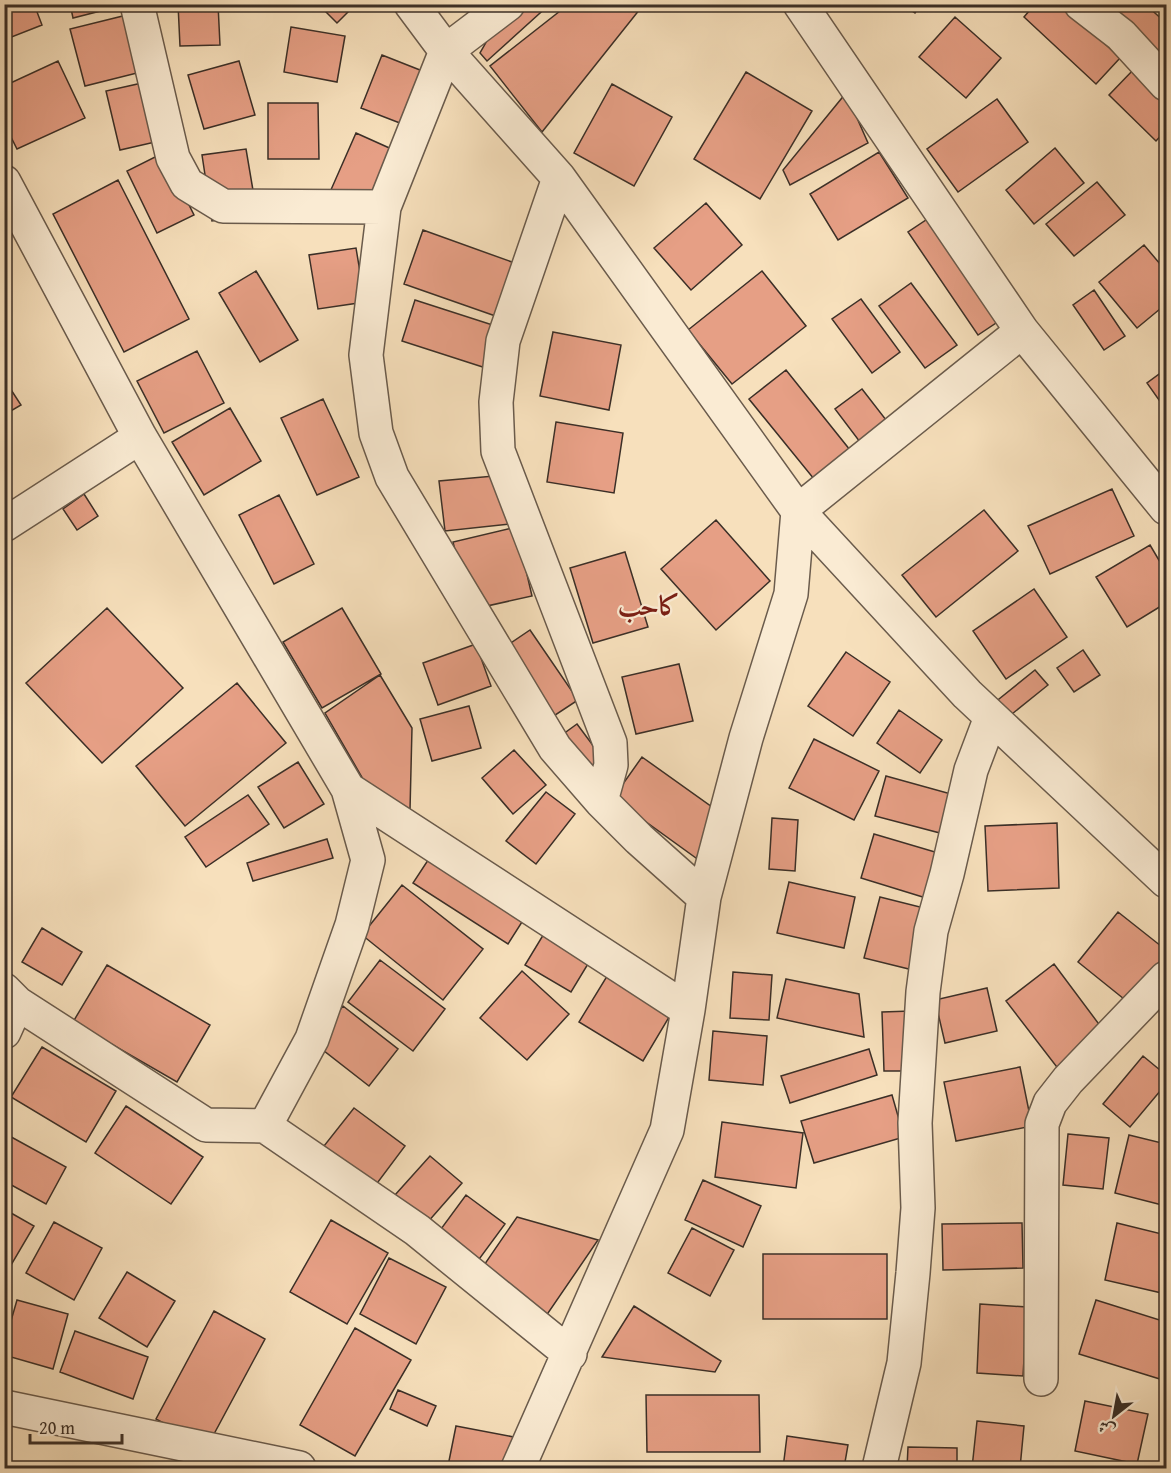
<svg xmlns="http://www.w3.org/2000/svg" width="1171" height="1473" viewBox="0 0 1171 1473" font-family="'Gentium Book Plus',Amiri,serif">
<rect width="100%" height="100%" fill="#f7e0bc"/>
<filter id="stains"><feTurbulence type="fractalNoise" baseFrequency=".00333" numOctaves="4"/><feColorMatrix values="0 0 0 0 .2 0 0 0 0 .09 0 0 0 0 .02 0 0 0 .5 -.17"/></filter>
<radialGradient id="worn" r=".72"><stop offset=".6" stop-color="#630" stop-opacity="0"/><stop offset="1" stop-color="#630" stop-opacity=".3"/></radialGradient>
<path fill="#e69f85" stroke="#3b2f27" stroke-width="1.5" d="M 4,4 L 34,4 L 42,25 L 4,40 Z
M 70,4 L 128,4 L 73,18 Z
M 178,4 L 218,4 L 220,45 L 180,46 Z
M 234,4 L 280,4 L 280,7 L 234,11 Z
M 318,4 L 356,4 L 337,23 Z
M 508,4 L 550,4 L 487,61 L 480,53 Z
M 569,4 L 644,4 L 542,132 L 490,66 Z
M 902,4 L 921,4 L 915,13 Z
M 1035,4 L 1063,4 L 1120,58 L 1096,84 L 1024,17 Z
M 1127,4 L 1145,4 L 1166,23 L 1166,67 L 1113,20 Z
M 135,13 L 149,70 L 85,86 L 70,29 Z
M 955,17 L 1001,58 L 966,98 L 919,57 Z
M 291,27 L 345,36 L 337,82 L 284,72 Z
M 382,55 L 425,72 L 405,125 L 361,108 Z
M 58,61 L 85,118 L 17,149 L 4,123 L 4,86 Z
M 239,61 L 255,115 L 204,129 L 188,75 Z
M 1134,69 L 1166,100 L 1166,130 L 1156,141 L 1109,95 Z
M 746,72 L 812,111 L 760,199 L 694,159 Z
M 151,81 L 164,140 L 120,150 L 106,91 Z
M 612,84 L 672,117 L 634,186 L 574,153 Z
M 846,93 L 868,143 L 790,185 L 783,170 Z
M 997,99 L 1028,142 L 958,192 L 927,149 Z
M 268,103 L 318,103 L 319,159 L 268,159 Z
M 356,133 L 396,151 L 370,210 L 330,192 Z
M 1055,148 L 1084,183 L 1034,224 L 1006,190 Z
M 246,149 L 257,214 L 212,221 L 202,155 Z
M 879,152 L 908,198 L 838,240 L 810,194 Z
M 163,153 L 194,215 L 157,233 L 127,171 Z
M 118,180 L 189,319 L 124,352 L 53,214 Z
M 1097,182 L 1125,215 L 1074,256 L 1046,224 Z
M 706,203 L 742,245 L 691,290 L 654,248 Z
M 935,214 L 1005,317 L 978,335 L 908,232 Z
M 423,230 L 523,266 L 504,319 L 404,284 Z
M 1144,245 L 1166,271 L 1166,304 L 1137,328 L 1099,282 Z
M 356,248 L 365,302 L 318,309 L 309,255 Z
M 256,271 L 298,340 L 260,362 L 219,293 Z
M 762,271 L 806,326 L 732,384 L 688,330 Z
M 911,283 L 957,345 L 925,368 L 879,306 Z
M 1094,290 L 1125,336 L 1104,350 L 1073,305 Z
M 861,299 L 900,352 L 872,373 L 832,319 Z
M 415,300 L 505,329 L 492,370 L 402,341 Z
M 553,332 L 621,345 L 609,410 L 540,396 Z
M 197,351 L 224,403 L 164,433 L 137,381 Z
M 1166,369 L 1166,410 L 1147,383 Z
M 786,370 L 850,450 L 814,479 L 749,399 Z
M 4,379 L 21,405 L 4,415 Z
M 862,389 L 890,425 L 863,446 L 835,409 Z
M 323,399 L 359,477 L 317,495 L 281,418 Z
M 230,408 L 261,461 L 204,495 L 172,442 Z
M 556,422 L 623,433 L 614,493 L 547,482 Z
M 505,475 L 510,524 L 445,531 L 439,481 Z
M 1112,489 L 1134,536 L 1050,574 L 1028,526 Z
M 84,494 L 98,516 L 77,530 L 63,509 Z
M 279,495 L 314,564 L 274,584 L 239,515 Z
M 984,510 L 1018,551 L 936,617 L 902,575 Z
M 716,520 L 770,581 L 716,630 L 661,569 Z
M 516,527 L 532,596 L 469,610 L 453,542 Z
M 1150,545 L 1166,572 L 1166,603 L 1127,627 L 1096,577 Z
M 625,552 L 648,627 L 593,643 L 570,568 Z
M 1034,589 L 1067,637 L 1006,679 L 973,631 Z
M 107,608 L 183,688 L 102,763 L 26,683 Z
M 342,608 L 381,674 L 322,708 L 283,642 Z
M 530,630 L 578,700 L 534,729 L 487,659 Z
M 476,644 L 491,686 L 438,705 L 423,663 Z
M 1083,650 L 1100,675 L 1074,692 L 1057,668 Z
M 846,652 L 890,682 L 853,736 L 808,706 Z
M 679,664 L 693,721 L 636,734 L 622,677 Z
M 1035,670 L 1048,685 L 1007,718 L 994,703 Z
M 380,675 L 412,728 L 410,810 L 375,800 L 325,713 Z
M 237,683 L 286,743 L 185,826 L 136,766 Z
M 469,706 L 481,748 L 432,761 L 420,719 Z
M 899,710 L 942,740 L 920,773 L 877,743 Z
M 577,724 L 609,767 L 586,783 L 555,740 Z
M 814,739 L 879,771 L 854,820 L 789,788 Z
M 514,750 L 546,785 L 513,814 L 482,778 Z
M 642,757 L 726,817 L 696,858 L 613,798 Z
M 298,762 L 324,804 L 284,828 L 258,787 Z
M 886,776 L 951,794 L 940,833 L 875,816 Z
M 546,792 L 575,814 L 536,864 L 506,841 Z
M 248,795 L 269,824 L 206,867 L 185,837 Z
M 772,818 L 798,820 L 795,871 L 769,869 Z
M 1057,823 L 1059,888 L 988,891 L 985,826 Z
M 874,834 L 952,857 L 939,902 L 861,878 Z
M 327,839 L 333,858 L 253,881 L 247,863 Z
M 434,851 L 529,911 L 508,944 L 413,883 Z
M 789,882 L 855,897 L 844,948 L 777,933 Z
M 402,885 L 483,949 L 443,1000 L 362,935 Z
M 880,897 L 932,910 L 917,971 L 864,958 Z
M 1118,912 L 1166,950 L 1166,955 L 1129,1003 L 1078,962 Z
M 548,927 L 594,954 L 571,992 L 525,965 Z
M 42,928 L 82,952 L 62,985 L 22,962 Z
M 380,960 L 445,1009 L 413,1051 L 348,1002 Z
M 1054,964 L 1110,1039 L 1063,1075 L 1006,1001 Z
M 107,965 L 210,1025 L 177,1082 L 73,1022 Z
M 612,968 L 675,1007 L 643,1061 L 579,1022 Z
M 522,971 L 569,1014 L 527,1060 L 480,1018 Z
M 733,972 L 772,975 L 769,1020 L 730,1018 Z
M 786,979 L 859,994 L 864,1037 L 777,1018 Z
M 987,988 L 997,1031 L 945,1043 L 935,1000 Z
M 343,1006 L 398,1049 L 369,1086 L 314,1043 Z
M 911,1011 L 913,1071 L 884,1071 L 882,1012 Z
M 713,1031 L 767,1036 L 763,1085 L 709,1080 Z
M 42,1047 L 116,1091 L 86,1142 L 11,1097 Z
M 869,1049 L 877,1075 L 790,1103 L 781,1076 Z
M 1143,1056 L 1166,1075 L 1166,1084 L 1130,1127 L 1103,1104 Z
M 1020,1067 L 1032,1126 L 956,1141 L 944,1082 Z
M 892,1095 L 904,1137 L 814,1163 L 801,1121 Z
M 126,1106 L 203,1157 L 171,1204 L 95,1153 Z
M 354,1108 L 405,1146 L 372,1190 L 320,1151 Z
M 722,1122 L 803,1133 L 796,1188 L 715,1177 Z
M 4,1133 L 66,1167 L 46,1204 L 4,1181 Z
M 1068,1134 L 1109,1138 L 1103,1189 L 1063,1185 Z
M 1129,1135 L 1166,1144 L 1166,1206 L 1115,1193 Z
M 430,1156 L 462,1183 L 427,1223 L 395,1195 Z
M 703,1180 L 761,1206 L 743,1247 L 685,1220 Z
M 466,1195 L 505,1224 L 477,1262 L 438,1233 Z
M 4,1209 L 34,1226 L 4,1277 Z
M 517,1217 L 598,1240 L 546,1316 L 480,1271 Z
M 331,1220 L 388,1253 L 347,1324 L 290,1292 Z
M 54,1222 L 102,1248 L 74,1300 L 26,1273 Z
M 1022,1223 L 1023,1268 L 943,1270 L 942,1224 Z
M 1117,1223 L 1166,1235 L 1166,1294 L 1105,1280 Z
M 692,1228 L 734,1250 L 710,1296 L 668,1273 Z
M 763,1254 L 887,1254 L 887,1319 L 763,1319 Z
M 389,1258 L 446,1287 L 416,1344 L 360,1314 Z
M 127,1272 L 175,1301 L 147,1347 L 99,1318 Z
M 17,1300 L 68,1314 L 53,1369 L 4,1355 L 4,1345 Z
M 1096,1300 L 1166,1322 L 1166,1367 L 1163,1380 L 1079,1354 Z
M 980,1304 L 1027,1307 L 1023,1376 L 977,1373 Z
M 634,1306 L 721,1361 L 715,1372 L 602,1357 Z
M 214,1311 L 265,1339 L 207,1447 L 156,1419 Z
M 355,1328 L 411,1360 L 355,1456 L 300,1425 Z
M 75,1331 L 148,1357 L 133,1399 L 60,1372 Z
M 398,1390 L 436,1406 L 427,1426 L 390,1409 Z
M 646,1395 L 759,1395 L 760,1452 L 647,1452 Z
M 1085,1401 L 1148,1414 L 1137,1464 L 1075,1451 Z
M 977,1421 L 1024,1426 L 1020,1468 L 972,1468 Z
M 456,1426 L 514,1437 L 509,1468 L 460,1468 L 448,1466 Z
M 787,1436 L 848,1445 L 844,1468 L 783,1468 Z
M 908,1447 L 957,1448 L 957,1468 L 907,1468 Z
M 62,1462 L 80,1468 L 60,1468 Z"/>
<g fill="none" stroke-linecap="round" stroke-linejoin="round">
<g stroke="#6a5b4c" stroke-width="36">
<path id="minor" d="M 137,4 L 173,158 L 187,184 L 223,206 L 384,207
M 411,4 L 446,51 L 559,178 L 798,511 L 967,694 L 1166,881
M 508,4 L 446,51 L 384,207 L 366,355 L 376,433 L 392,477 L 555,748 L 601,801 L 639,839 L 704,897
M 800,4 L 1022,331 L 1166,508
M 1081,4 L 1121,35 L 1166,84
M 559,178 L 503,341 L 496,402 L 498,451 L 610,743 L 611,765 L 601,801
M 4,182 L 140,437 L 348,789 L 368,860 L 352,925 L 312,1039 L 265,1126
M 4,525 L 140,437
M 348,789 L 688,1010
M 4,990 L 17,1003 L 206,1125 L 265,1126 L 417,1230 L 570,1354
M 4,1032 L 17,1003
M 1041,1379 L 1042,1124 L 1050,1103 L 1068,1080 L 1166,978
M 4,1407 L 299,1468
M 518,1468 L 667,1130 L 688,1010 L 704,897 L 746,738 L 791,594 L 798,511 L 1022,331
M 879,1468 L 904,1363 L 913,1273 L 918,1208 L 915,1123 L 923,992 L 931,931 L 947,874 L 971,770 L 991,717"/>
</g>
<use href="#minor" stroke="#faebd3" stroke-width="33"/>
</g>
<g text-anchor="middle" stroke-width="4.5" stroke-linejoin="round" paint-order="stroke">
<g font-size="27" font-weight="bold" fill="#7a1f14" stroke="#faebd3">
<text x="649" y="615">كاحب</text>
</g>
</g>
<rect width="1171" height="1473" fill="none" stroke="#f7e0bc" stroke-width="24"/>
<rect x="6" y="6" width="1159" height="1461" fill="none" stroke="#3b2f27" stroke-width="3"/>
<rect x="12" y="12" width="1147" height="1449" fill="none" stroke="#3b2f27" stroke-width="1.5"/>
<g transform="translate(1114 1416) rotate(211)" stroke="#faebd3" stroke-width="4.5" paint-order="stroke">
<path d="M0-4.5L10 22L0 15L-10 22Z" fill="#3b2f27"/>
<text y="-9" font-size="16" font-weight="bold" text-anchor="middle" fill="#3b2f27">ش</text>
</g>
<path d="M30 1434v9h92v-9" fill="none" stroke="#3b2f27" stroke-width="3"/>
<text x="39" y="1434" font-size="18" fill="#3b2f27" stroke="#faebd3" stroke-width="4.5" paint-order="stroke">20 m</text>
<rect width="100%" height="100%" filter="url(#stains)"/>
<rect width="100%" height="100%" fill="url(#worn)"/>
</svg>
